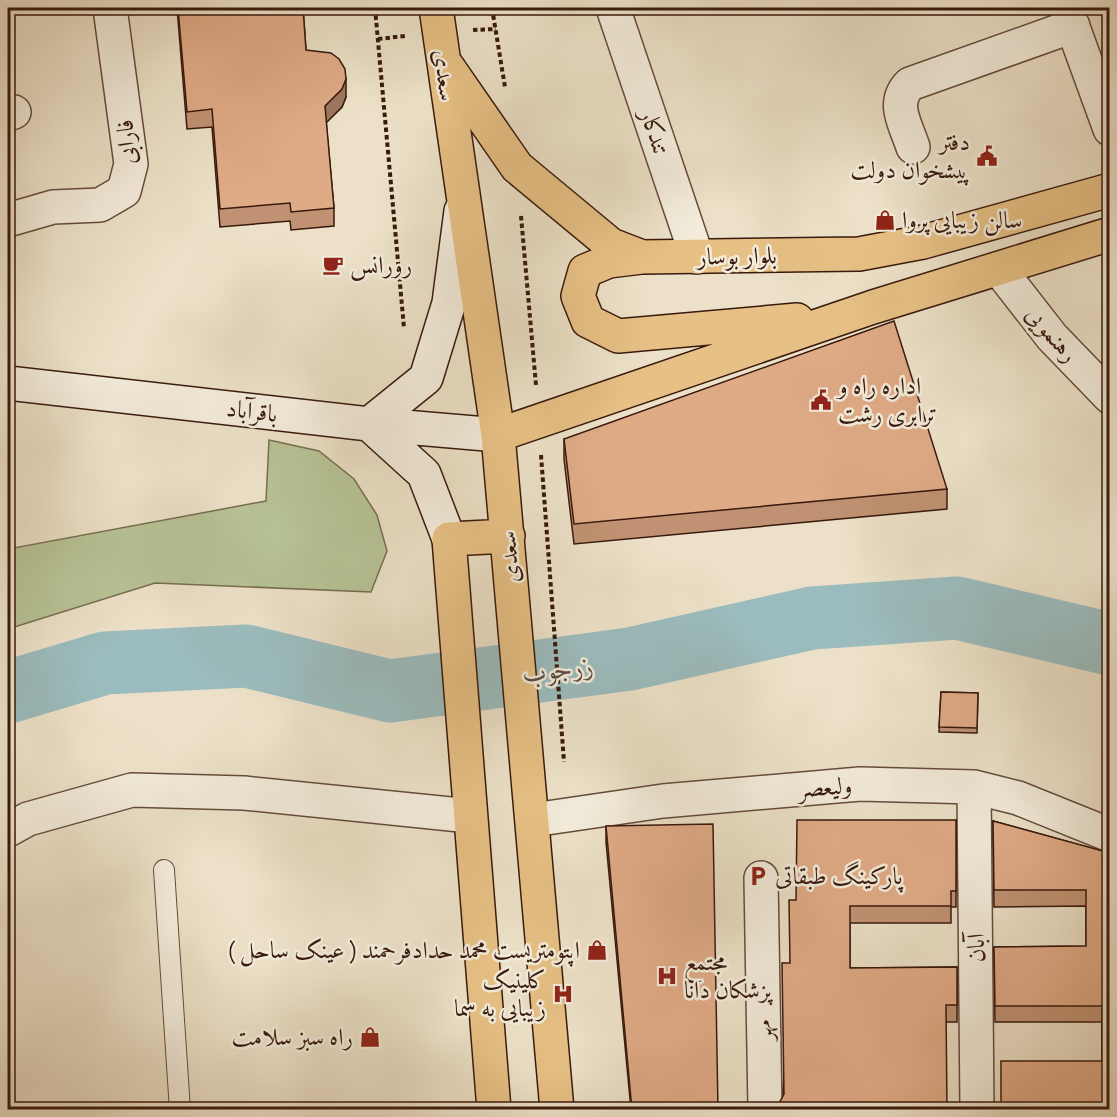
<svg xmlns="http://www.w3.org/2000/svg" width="1117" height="1117" viewBox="0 0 1117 1117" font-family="'IM FELL Great Primer',Amiri,serif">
<rect width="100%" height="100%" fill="#ece1c8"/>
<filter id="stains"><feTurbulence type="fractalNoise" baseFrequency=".00333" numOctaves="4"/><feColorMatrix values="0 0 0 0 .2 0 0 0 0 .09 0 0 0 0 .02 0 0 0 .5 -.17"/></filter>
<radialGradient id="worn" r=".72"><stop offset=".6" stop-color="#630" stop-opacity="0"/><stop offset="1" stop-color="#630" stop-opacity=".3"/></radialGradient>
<path fill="#b7c396" stroke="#786e52" stroke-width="1.5" d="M 269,440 L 319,451 L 354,479 L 377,515 L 387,551 L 371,592 L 155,583 L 8,629 L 8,549 L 266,501 Z"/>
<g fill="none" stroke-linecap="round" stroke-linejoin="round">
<path stroke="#9bbcbe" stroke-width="63" d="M 8,692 L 105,663 L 246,656 L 390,691 L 630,659 L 812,618 L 957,608 L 1110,644"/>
<g stroke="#654b3c" stroke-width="22">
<path id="lane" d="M 164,870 L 180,1110"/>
</g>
<g stroke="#654b3c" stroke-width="36">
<path id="street" d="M 613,8 L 697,257
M 1066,8 L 1110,129
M 8,114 L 14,112
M 913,147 C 905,123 891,103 910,84 L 1073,26
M 8,220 L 53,207 L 100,205 L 124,191 L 131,164 L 110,8
M 999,269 L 1052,337 L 1110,397
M 974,787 L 977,1110
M 533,820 L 663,801 L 860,784 L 974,787 L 1018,798 L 1110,835
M 8,830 L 28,819 L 132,790 L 244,793 L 470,816
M 761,878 L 765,1110"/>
</g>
<g stroke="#38190d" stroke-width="36">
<path id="secondary" d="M 8,383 L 369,424 L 498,435
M 369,424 L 426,378 L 449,303 L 461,211
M 369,424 L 424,474 L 449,539"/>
</g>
<g stroke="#38190d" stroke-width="36">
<path id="primary" d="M 436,8 L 498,435 L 557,1110
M 447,66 L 517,167 L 611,245 L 642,257 L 859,254 L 923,242 L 1110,190
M 642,257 L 609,261 L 585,271 L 578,296 L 588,321 L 618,336 L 797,320
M 498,435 L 873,307 L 1110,234
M 494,1110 L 449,539 L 508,536"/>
</g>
<path stroke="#38190d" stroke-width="4" stroke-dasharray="4.5 3" stroke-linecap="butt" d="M 375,8 L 404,328
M 492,8 L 505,87
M 473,30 L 496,29
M 378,39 L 405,36
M 521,216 L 536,385
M 541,455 L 564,762"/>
<use href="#lane" stroke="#f3ecdb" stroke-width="20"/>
<use href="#street" stroke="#f3ecdb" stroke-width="33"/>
<use href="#secondary" stroke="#f3ecdb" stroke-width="33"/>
<use href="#primary" stroke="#e6c084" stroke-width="33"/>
</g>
<path fill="#c09273" stroke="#38190d" stroke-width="1.5" d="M 177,8 L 303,8 L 306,50 L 346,97 L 342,107 L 326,122 L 334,208 L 334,226 L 291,230 L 290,221 L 220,227 L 212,127 L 187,129 Z
M 564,439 L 947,489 L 947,509 L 574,544 L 564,459 Z
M 941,692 L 978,693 L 977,733 L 939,732 Z
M 956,820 L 956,907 L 951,907 L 951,923 L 850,923 L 850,968 L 957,967 L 957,1022 L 946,1022 L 783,1094 L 790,963 L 796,900 Z
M 993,821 L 1110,853 L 1102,1061 L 1102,1022 L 995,1022 L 994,947 L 1086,946 L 1086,906 L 994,907 Z
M 606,826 L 718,1110 L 631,1110 L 606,842 Z"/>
<path fill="#9c775e" stroke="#38190d" stroke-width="1.5" d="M 346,79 L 346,97 L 342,107 L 325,124 L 325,106 Z"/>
<path fill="#dfaa86" stroke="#38190d" stroke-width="1.5" d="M 178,8 L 303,8 L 306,50 L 331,53 L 339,59 L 345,69 L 346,79 L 342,89 L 325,106 L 334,208 L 291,212 L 290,203 L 220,209 L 212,109 L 187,112 Z
M 894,321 L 947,489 L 574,524 L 564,439 Z
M 941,692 L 978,693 L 977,728 L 939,727 Z
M 797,820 L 956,820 L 956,891 L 951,891 L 951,906 L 850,906 L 850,968 L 957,967 L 957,1005 L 946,1005 L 947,1110 L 777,1110 L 777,1107 L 784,1094 L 782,963 L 790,963 L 789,900 L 796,900 Z
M 993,821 L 1110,853 L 1110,1110 L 1001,1110 L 1001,1061 L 1102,1061 L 1102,1006 L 995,1006 L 994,947 L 1086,946 L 1086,890 L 994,890 Z
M 713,824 L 718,1110 L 632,1110 L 606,826 Z"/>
<defs>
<g id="civic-bare" transform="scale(1.62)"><path d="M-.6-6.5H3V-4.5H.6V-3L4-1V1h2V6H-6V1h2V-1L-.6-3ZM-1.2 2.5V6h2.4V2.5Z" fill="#8f2418" stroke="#f3ecdb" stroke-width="2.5" paint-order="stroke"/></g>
<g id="shop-bare" transform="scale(1.62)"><path d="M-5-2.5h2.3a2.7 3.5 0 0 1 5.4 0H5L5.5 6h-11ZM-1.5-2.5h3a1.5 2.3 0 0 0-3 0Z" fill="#8f2418" stroke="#f3ecdb" stroke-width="2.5" paint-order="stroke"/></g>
<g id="cafe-bare" transform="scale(1.62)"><path d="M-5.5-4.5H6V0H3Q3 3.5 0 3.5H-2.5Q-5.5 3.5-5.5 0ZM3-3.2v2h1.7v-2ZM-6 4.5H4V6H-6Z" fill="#8f2418" stroke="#f3ecdb" stroke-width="2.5" paint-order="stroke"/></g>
<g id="parking-bare" transform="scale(1.62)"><path d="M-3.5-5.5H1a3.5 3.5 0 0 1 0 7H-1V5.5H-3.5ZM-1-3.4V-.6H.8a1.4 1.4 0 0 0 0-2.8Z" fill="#8f2418" stroke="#f3ecdb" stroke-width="2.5" paint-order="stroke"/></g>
<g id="hospital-bare" transform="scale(1.62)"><path d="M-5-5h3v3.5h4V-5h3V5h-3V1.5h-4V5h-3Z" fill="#8f2418" stroke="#f3ecdb" stroke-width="2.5" paint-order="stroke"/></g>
</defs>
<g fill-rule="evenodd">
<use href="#civic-bare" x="987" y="156"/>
<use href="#shop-bare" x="885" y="220"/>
<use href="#cafe-bare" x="333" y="265"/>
<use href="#civic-bare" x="821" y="400"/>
<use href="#parking-bare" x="758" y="876"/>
<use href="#shop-bare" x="597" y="950"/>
<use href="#hospital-bare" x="667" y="976"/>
<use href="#hospital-bare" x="563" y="994"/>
<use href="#shop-bare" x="370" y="1037"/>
</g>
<g text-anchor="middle" stroke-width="5" stroke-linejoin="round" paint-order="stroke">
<g font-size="24" fill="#38190d" stroke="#f3ecdb">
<text transform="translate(445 75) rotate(83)" y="8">سعدی</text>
<text transform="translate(655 132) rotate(71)" y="8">تندکار</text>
<text transform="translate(126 142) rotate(-94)" y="8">فارابی</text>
<text transform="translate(737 256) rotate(-1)" y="8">بلوار بوسار</text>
<text transform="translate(1052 334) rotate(49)" y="8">رهنمویی</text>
<text transform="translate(252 411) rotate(7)" y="8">باقرآباد</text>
<text transform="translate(509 557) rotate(-95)" y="8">سعدی</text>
<text transform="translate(825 787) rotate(-4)" y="8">ولیعصر</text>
<text transform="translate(976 948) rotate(-91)" y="8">آبان</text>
<text transform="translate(763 1030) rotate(-91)" y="8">مهر</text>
</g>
<g font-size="24" fill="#38190d" stroke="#f3ecdb" text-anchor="start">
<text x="970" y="150" text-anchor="end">دفتر<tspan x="970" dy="28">پیشخوان دولت</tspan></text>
<text x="902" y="228">سالن زیبایی پروا</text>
<text x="350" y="273">رورانس</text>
<text x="838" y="394">اداره راه و<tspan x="838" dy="28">ترابری رشت</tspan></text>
<text x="775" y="884">پارکینگ طبقاتی</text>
<text x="580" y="958" text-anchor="end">اپتومتریست محمد حدادفرحمند ( عینک ساحل )</text>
<text x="684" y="970">مجتمع<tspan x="684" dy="28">پزشکان دانا</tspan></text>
<text x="546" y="988" text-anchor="end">کلینیک<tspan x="546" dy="28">زیبایی به سما</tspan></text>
<text x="353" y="1045" text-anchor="end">راه سبز سلامت</text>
</g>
<g font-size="26" font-style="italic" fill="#564a42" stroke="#f3ecdb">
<text transform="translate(558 669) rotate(-7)" y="9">زرجوب</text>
</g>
</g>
<rect width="1117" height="1117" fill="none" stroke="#ece1c8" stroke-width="30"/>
<rect x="9" y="9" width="1099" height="1099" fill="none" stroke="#38190d" stroke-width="3"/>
<rect x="15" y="15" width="1087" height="1087" fill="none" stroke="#38190d" stroke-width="1.5"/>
<rect width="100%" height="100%" filter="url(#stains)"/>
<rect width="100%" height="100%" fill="url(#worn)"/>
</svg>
